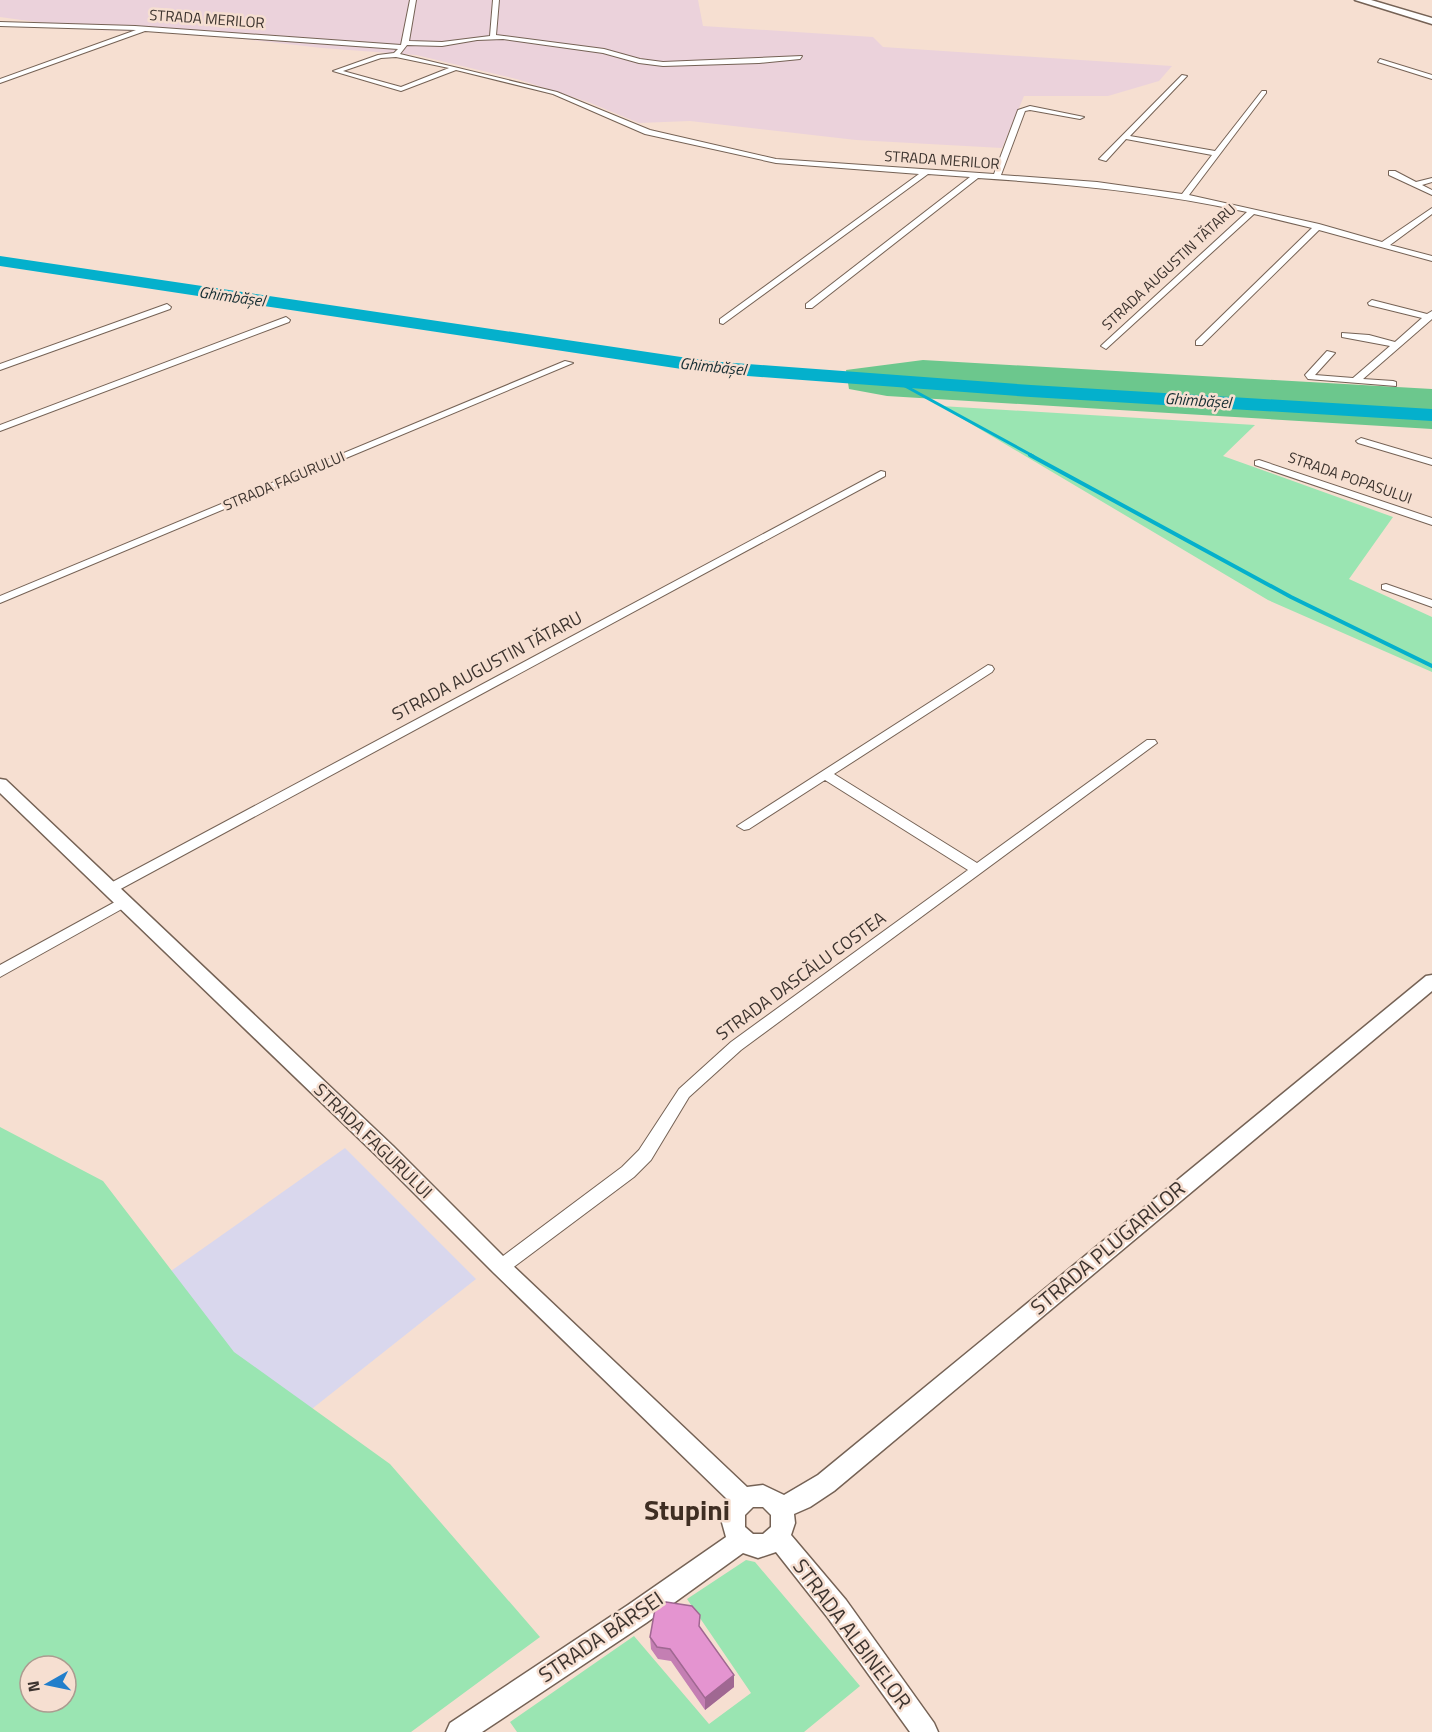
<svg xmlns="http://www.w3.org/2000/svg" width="1432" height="1732" viewBox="0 0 1432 1732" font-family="'Titillium Web',sans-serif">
<rect width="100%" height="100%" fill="#f6dfd1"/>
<path fill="#ebd2db" d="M 0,0 L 698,0 L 703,26 L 873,37 L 883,47 L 1172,66 L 1159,81 L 1108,96 L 1024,96 L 1002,148 L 856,140 L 690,121 L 639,123 L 588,102 L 520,80 L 416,55 L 322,48 L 181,32 L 94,30 L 0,17 Z"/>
<path fill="#d9d7ed" d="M 345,1148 L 476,1279 L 221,1481 L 103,1319 Z"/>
<path fill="#9ae5b2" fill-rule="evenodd" d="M 941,406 L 1255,425 L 1223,456 L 1393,517 L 1349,579 L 1432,617 L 1432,672 L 1268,600 Z
M 0,1127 L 103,1181 L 234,1352 L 390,1464 L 540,1637 L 411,1732 L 0,1732 ZM 30,1666 L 66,1666 L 66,1702 L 30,1702 Z
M 746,1560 L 755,1562 L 860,1686 L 804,1732 L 517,1732 L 510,1722 L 634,1636 L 709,1724 L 751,1693 L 687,1599 Z"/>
<path fill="#6cc78d" d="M 923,360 L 1432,389 L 1432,429 L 887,396 L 849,389 L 846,370 Z"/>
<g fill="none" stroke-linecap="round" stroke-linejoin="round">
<path stroke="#04b0cc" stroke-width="3" d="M 896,381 L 1033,456"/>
<path stroke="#04b0cc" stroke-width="4" d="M 1030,455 L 1291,597 L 1432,666"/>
<path fill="#04b0cc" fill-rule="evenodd" d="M 0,256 L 708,361 L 1031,385 L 1432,409 L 1432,421 L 1031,397 L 708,373 L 0,266 Z"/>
<g stroke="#756255" stroke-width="2">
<path id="minor" d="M 410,0 L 416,0 L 409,41 L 442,42 L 490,36 L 493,0 L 499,0 L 496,35 L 604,49 L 640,59 L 663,62 L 802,56 L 800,59 L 759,63 L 663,66 L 639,63 L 603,53 L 503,39 L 477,40 L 442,46 L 407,45 L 400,54 L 557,92 L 650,130 L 776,159 L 994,174 L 1018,110 L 1030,106 L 1084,117 L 1080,119 L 1030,110 L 1025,111 L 1001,175 L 1097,182 L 1182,194 L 1212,155 L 1126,139 L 1106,161 L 1099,159 L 1182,75 L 1187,76 L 1130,136 L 1215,151 L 1262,91 L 1266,91 L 1266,93 L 1189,195 L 1319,224 L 1382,242 L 1432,208 L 1432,214 L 1390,245 L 1432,256 L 1432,261 L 1319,230 L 1202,345 L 1196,345 L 1196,341 L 1312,228 L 1254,214 L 1106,349 L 1101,346 L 1103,344 L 1247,212 C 1157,192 1069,184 978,178 L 812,308 L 806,308 L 806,304 L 970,177 L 928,174 L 723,324 L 720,323 L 720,319 L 919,174 L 776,163 L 645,134 L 553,94 L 456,70 L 401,91 L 333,71 L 378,55 L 394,53 L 398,49 L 145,31 L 0,83 L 0,79 L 136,30 L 0,26 L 0,22 L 135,26 L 401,45 ZM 396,57 L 449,68 L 401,87 L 343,71 L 381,58 Z
M 1380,59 L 1432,75 L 1432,79 L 1378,62 Z
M 1389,171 L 1395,171 L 1416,182 L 1432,178 L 1432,182 L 1422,185 L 1432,190 L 1432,195 L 1389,175 Z
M 1372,300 L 1427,314 L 1432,311 L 1432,319 L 1363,379 L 1393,381 L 1396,382 L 1396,386 L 1308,379 L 1305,375 L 1327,351 L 1335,353 L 1315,375 L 1353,378 L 1390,346 L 1342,337 L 1342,333 L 1369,335 L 1395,342 L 1422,318 L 1369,305 L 1368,303 Z
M 167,304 L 171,307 L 170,309 L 0,370 L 0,364 Z
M 286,317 L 290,320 L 289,322 L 0,431 L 0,425 Z
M 565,361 L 573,363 L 0,603 L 0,596 Z
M 1361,438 L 1432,459 L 1432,465 L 1358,443 L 1356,441 Z
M 1259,460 L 1432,518 L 1432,525 L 1255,465 L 1255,461 Z
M 881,471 L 885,472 L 885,476 L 115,892 L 105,892 L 103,889 L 105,886 Z
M 1386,584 L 1432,600 L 1432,607 L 1382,589 L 1382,585 Z
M 988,665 L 992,666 L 994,669 L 992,672 L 834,774 L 977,863 L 1147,740 L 1155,740 L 1157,743 L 741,1050 L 689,1097 L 651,1160 L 634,1177 L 507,1272 L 501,1274 L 495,1272 L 493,1267 L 495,1262 L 622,1167 L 639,1150 L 679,1089 L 731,1042 L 968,870 L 825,780 L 749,829 L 744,830 L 737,826 Z
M 124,897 L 129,899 L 131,902 L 129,905 L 0,977 L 0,965 Z"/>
</g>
<g stroke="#756255" stroke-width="3">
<path id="tertiary" d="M 0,779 L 6,780 L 393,1146 L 508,1261 L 747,1487 L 763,1485 L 784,1495 L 818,1475 L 1426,976 L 1432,975 L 1432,991 L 834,1491 L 810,1507 L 794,1514 L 795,1523 L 791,1535 L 846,1600 L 934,1723 L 938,1732 L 910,1732 L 828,1618 L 776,1552 L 758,1558 L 743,1553 L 646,1623 L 482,1732 L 446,1732 L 450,1723 L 628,1605 L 726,1537 L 721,1519 L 728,1500 L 494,1273 L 379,1158 L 0,793 ZM 753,1507 L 763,1507 L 771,1515 L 771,1527 L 763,1534 L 753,1534 L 745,1527 L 745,1515 Z"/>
</g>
<g stroke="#756255" stroke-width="3">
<path id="trunk" d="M 1355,0 L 1371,0 L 1432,18 L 1432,24 Z"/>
</g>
<use href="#minor" fill="#fff" fill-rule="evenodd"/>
<use href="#tertiary" fill="#fff" fill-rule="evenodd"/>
<use href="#trunk" fill="#fff" fill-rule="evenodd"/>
</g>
<path fill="#c47fb3" d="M 700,1627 L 734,1687 L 705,1710 L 671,1661 L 658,1659 L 651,1649 L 650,1637 Z"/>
<path fill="#a06892" d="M 734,1675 L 734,1687 L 705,1710 L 705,1698 Z"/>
<path fill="#e494d0" stroke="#a06892" stroke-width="1.5" d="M 666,1602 L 692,1606 L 700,1615 L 699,1626 L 734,1675 L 705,1698 L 670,1649 L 657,1647 L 650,1637 L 655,1609 Z"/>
<g text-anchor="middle" stroke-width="5" stroke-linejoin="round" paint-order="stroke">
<g font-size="15" fill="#3d342f" stroke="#f6dfd1">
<text transform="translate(207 19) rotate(4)" y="5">STRADA MERILOR</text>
<text transform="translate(942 160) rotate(4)" y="5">STRADA MERILOR</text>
<text transform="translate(1169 267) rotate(-43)" y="5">STRADA AUGUSTIN TĂTARU</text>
<text transform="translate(1350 478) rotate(19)" y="5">STRADA POPASULUI</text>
<text transform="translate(284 481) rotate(-23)" y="5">STRADA FAGURULUI</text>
</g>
<g font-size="16" font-style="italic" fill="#172e33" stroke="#f6dfd1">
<text transform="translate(232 296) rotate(8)" y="6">Ghimbășel</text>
<text transform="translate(713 366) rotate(6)" y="6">Ghimbășel</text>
<text transform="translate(1198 400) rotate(4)" y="6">Ghimbășel</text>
</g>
<g font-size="18" fill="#3d342f" stroke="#f6dfd1">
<text transform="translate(487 666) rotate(-28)" y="6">STRADA AUGUSTIN TĂTARU</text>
<text transform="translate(801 976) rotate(-36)" y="6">STRADA DASCĂLU COSTEA</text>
<text transform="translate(373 1141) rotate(44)" y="6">STRADA FAGURULUI</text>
</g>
<g font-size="21" fill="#3d342f" stroke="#f6dfd1">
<text transform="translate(1108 1248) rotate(-40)" y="7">STRADA PLUGARILOR</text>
<text transform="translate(852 1634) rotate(53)" y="7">STRADA ALBINELOR</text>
<text transform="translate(601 1637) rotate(-34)" y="7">STRADA BÂRSEI</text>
</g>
<g font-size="28" font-weight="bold" fill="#3f2e23" stroke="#f6dfd1">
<text x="687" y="1520">Stupini</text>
</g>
</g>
<g transform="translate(48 1684) rotate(261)"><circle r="28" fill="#f6dfd1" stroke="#ac9b90" stroke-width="1.5"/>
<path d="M0-4.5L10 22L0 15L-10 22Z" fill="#217ecb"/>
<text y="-9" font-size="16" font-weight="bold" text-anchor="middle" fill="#3d342f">N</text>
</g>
</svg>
